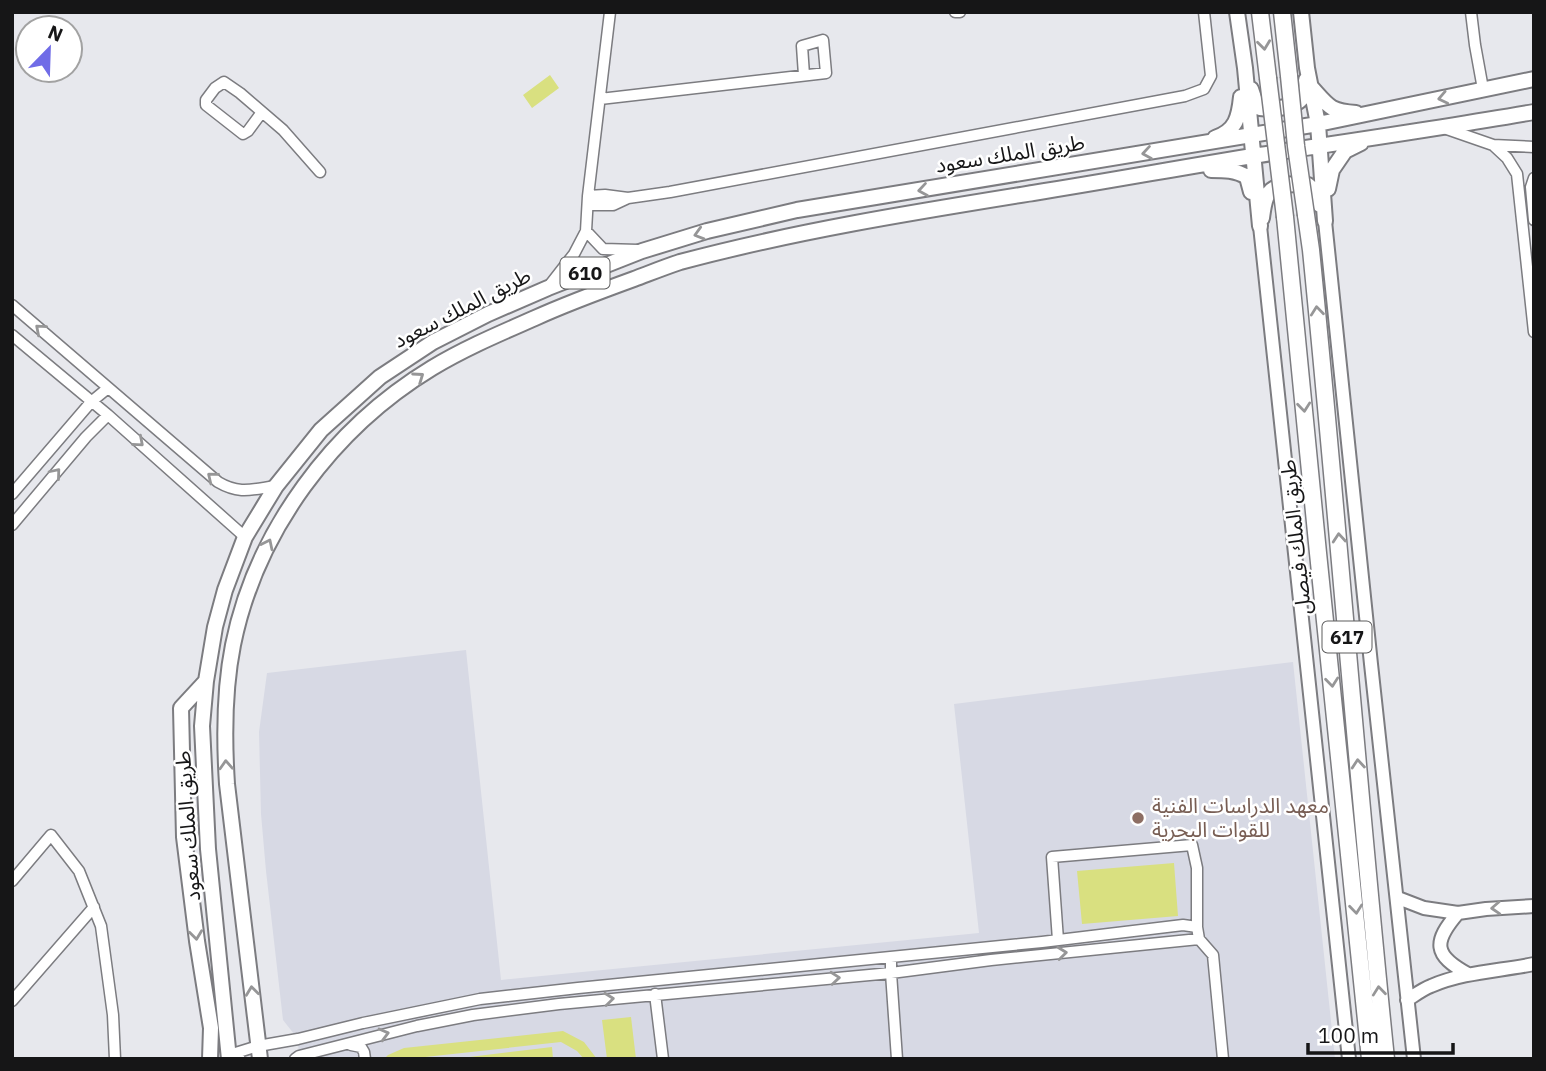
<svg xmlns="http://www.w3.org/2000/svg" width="1546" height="1071" viewBox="0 0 1546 1071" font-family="'IBM Plex Sans','Noto Sans Arabic',sans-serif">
<rect width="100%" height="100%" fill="#e7e8ed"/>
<path fill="#d7d9e4" d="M 466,650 L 501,980 L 979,933 L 954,704 L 1293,662 L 1335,1059 L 299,1059 L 298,1039 L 283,1020 L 266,871 L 261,814 L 259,732 L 267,673 Z"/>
<path fill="#d9e080" d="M 550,75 L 559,88 L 532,108 L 523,95 Z
M 1174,863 L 1178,916 L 1082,924 L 1077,871 Z
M 631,1017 L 636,1059 L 607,1059 L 602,1020 Z
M 563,1031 L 584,1042 L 597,1059 L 584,1059 L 577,1051 L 561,1042 L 407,1059 L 384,1059 L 388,1055 L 404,1048 Z
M 552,1047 L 553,1059 L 453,1059 Z"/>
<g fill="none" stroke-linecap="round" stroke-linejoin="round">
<g stroke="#7c7c80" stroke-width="13">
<path id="minor" d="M 955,12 L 960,12
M 1471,12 L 1475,45 L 1483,89
M 600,99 L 826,73 L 823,40 L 802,46 L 804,75
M 262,112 L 248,131 L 243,134 L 206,105 L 206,100 L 215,88 L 224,82 L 240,93 L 283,130 L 320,172
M 1444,128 L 1493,145 L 1534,147
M 1493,145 L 1507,158 L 1517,174 L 1534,332
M 1534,178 L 1531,187 L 1534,220
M 588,196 L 610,12
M 628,198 L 670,192 L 1185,96 L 1204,89 L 1211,76 L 1204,12
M 586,231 L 588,196 L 605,195 L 628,198 L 613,205 L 588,205
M 549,286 L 574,254 L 586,231 L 603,249 L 638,250
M 12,305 L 218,482 C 240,495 253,489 276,486
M 12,335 L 108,415 L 245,537
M 12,494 L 91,402 L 108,388
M 12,525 L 86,437 L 108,415
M 12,881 L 51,835 L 79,871 L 101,926 L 113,1015 L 115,1059
M 1199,939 L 1213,955 L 1223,1059
M 1058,940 L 1052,857 L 1192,845 L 1197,868 L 1197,927
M 891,957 L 891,973 L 897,1059
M 655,994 L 663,1059
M 12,1001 L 94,907
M 351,1045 L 361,1047 L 364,1052 L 365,1059
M 240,1059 L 229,1055 L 258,1046 L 298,1039 L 363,1023 L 480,999 L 578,988 L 1042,942 L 1183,925 L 1197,927 L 1199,939 L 991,960 L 891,973 L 559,1004 L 473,1015 L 417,1026 L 299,1056 L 295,1059"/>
</g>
<g stroke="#7c7c80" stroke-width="16">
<path id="secondary" d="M 1325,221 L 1371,664 L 1414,1059
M 1260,226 L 1349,1059
M 1398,898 L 1424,908 L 1458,913 L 1486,909 L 1534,906
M 1458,913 C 1433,942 1433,955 1468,974
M 1407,1000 C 1415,995 1423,989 1431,986 C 1463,972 1500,971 1534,964"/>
</g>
<g stroke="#7c7c80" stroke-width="18">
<path id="primary" d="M 1237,12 L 1245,68 L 1260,226
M 1301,12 L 1307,68 L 1318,124 L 1325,221
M 1312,88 C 1329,107 1330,111 1356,113
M 1251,89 L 1255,101 L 1260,108 C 1274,110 1301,108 1305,92 C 1307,88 1306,84 1306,80
M 1215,138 C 1236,131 1239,117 1241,97
M 1211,170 C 1224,170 1236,170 1247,177 L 1251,192
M 1328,189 L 1332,170 L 1345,151 L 1361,143
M 1262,218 C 1263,211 1264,200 1268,194 C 1276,182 1296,184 1308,185 L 1315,191 L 1320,205
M 206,681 L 181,708 L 184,837 L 197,941 L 211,1028 L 210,1059
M 229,1059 L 208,849 L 202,726 L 206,681 L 215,627 L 225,590 L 245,537 L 276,486 L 321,430 L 380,377 L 433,342 L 488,314 L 548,288 L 642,251 L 707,231 L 797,210 L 1318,124 L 1534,79
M 260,1059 L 227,784 C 224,738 224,690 233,645 C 256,531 333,428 432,368 C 465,348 501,333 535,318 C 568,303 601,291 634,279 C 650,273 665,267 680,262 C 796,231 915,212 1033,193 C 1109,181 1184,167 1259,155 C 1351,141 1442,128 1534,112"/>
</g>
<g stroke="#7c7c80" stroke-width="19">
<path id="trunk" d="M 1260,12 L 1268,78
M 1282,12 L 1289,76
M 1306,215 L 1311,250 C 1338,519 1358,789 1386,1059
M 1285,217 L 1318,553 L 1370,1059"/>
</g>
<use href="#minor" stroke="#fff" stroke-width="10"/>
<use href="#secondary" stroke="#fff" stroke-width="12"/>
<use href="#primary" stroke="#fff" stroke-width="14"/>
<use href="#trunk" stroke="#fff" stroke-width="16"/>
<g stroke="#7c7c80" stroke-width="19" stroke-linecap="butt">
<path id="trunk-bridge" d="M 1289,76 L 1296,146 L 1306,215
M 1268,78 L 1285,217"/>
</g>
<use href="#trunk-bridge" stroke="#fff" stroke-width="16"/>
</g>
<defs><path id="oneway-chevron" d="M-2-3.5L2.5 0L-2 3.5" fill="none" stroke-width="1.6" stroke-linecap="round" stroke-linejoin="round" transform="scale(1.75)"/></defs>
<g stroke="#969697">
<use href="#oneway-chevron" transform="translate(1264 45) rotate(83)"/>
<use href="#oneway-chevron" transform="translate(1443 98) rotate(168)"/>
<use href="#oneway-chevron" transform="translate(1147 153) rotate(171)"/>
<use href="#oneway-chevron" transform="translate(923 190) rotate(171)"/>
<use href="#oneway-chevron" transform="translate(699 234) rotate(164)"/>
<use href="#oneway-chevron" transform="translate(1317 311) rotate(-96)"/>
<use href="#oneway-chevron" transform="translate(40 329) rotate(-139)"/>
<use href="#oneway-chevron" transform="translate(419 377) rotate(-35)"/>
<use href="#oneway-chevron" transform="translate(1304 407) rotate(84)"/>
<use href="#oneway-chevron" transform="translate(139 442) rotate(41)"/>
<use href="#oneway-chevron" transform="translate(56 473) rotate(-50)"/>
<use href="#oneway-chevron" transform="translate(212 477) rotate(-141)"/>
<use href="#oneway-chevron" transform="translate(1339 538) rotate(-95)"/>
<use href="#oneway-chevron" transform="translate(268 544) rotate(-64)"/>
<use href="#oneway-chevron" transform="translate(1332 682) rotate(84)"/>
<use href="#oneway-chevron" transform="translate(1358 764) rotate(-95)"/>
<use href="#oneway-chevron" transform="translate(226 765) rotate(-93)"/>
<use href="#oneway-chevron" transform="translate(1496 908) rotate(177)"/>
<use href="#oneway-chevron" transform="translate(1356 909) rotate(84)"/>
<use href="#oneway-chevron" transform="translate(196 935) rotate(83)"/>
<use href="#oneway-chevron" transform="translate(1062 953) rotate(-6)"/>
<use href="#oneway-chevron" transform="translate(835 978) rotate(-5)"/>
<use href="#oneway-chevron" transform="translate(252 991) rotate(-97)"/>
<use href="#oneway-chevron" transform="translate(1379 991) rotate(-96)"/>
<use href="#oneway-chevron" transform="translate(609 999) rotate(-6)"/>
<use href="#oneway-chevron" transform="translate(384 1034) rotate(-15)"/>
</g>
<circle fill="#8d6e63" stroke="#fff" stroke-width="2.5" cx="1138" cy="818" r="7"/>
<g text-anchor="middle" stroke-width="5" stroke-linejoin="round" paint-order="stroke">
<g fill="#fff" stroke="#5c5c5d" stroke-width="2">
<rect x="560.5" y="257.5" width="49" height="31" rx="5"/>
<rect x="1322.5" y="621.5" width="49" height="31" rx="5"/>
</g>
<g font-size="19" font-weight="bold" fill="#161617">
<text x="585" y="280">610</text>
<text x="1347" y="644">617</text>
</g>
<g font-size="21" fill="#161617" stroke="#fff">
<text transform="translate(1010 154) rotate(-9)" y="7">طريق الملك سعود</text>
<text transform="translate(462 308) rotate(-27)" y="7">طريق الملك سعود</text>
<text transform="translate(1296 537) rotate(-96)" y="7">طريق الملك فيصل</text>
<text transform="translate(188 826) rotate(-94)" y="7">طريق الملك سعود</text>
</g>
<g font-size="21" fill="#785e54" stroke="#fff" text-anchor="start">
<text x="1152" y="813">معهد الدراسات الفنية<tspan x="1152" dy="24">للقوات البحرية</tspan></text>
</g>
</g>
<rect width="1546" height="1071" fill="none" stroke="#161617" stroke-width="28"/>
<g transform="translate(49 49) rotate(23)"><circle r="33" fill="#ffffff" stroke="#a2a2a2" stroke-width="2"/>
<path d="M0-5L12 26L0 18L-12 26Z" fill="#706ce7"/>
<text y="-10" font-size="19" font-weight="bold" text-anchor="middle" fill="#161617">N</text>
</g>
<path d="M1308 1043v10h145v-10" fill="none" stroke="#161617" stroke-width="3.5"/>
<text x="1318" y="1043" font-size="21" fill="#161617" stroke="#ffffff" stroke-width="5" paint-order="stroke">100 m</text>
</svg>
